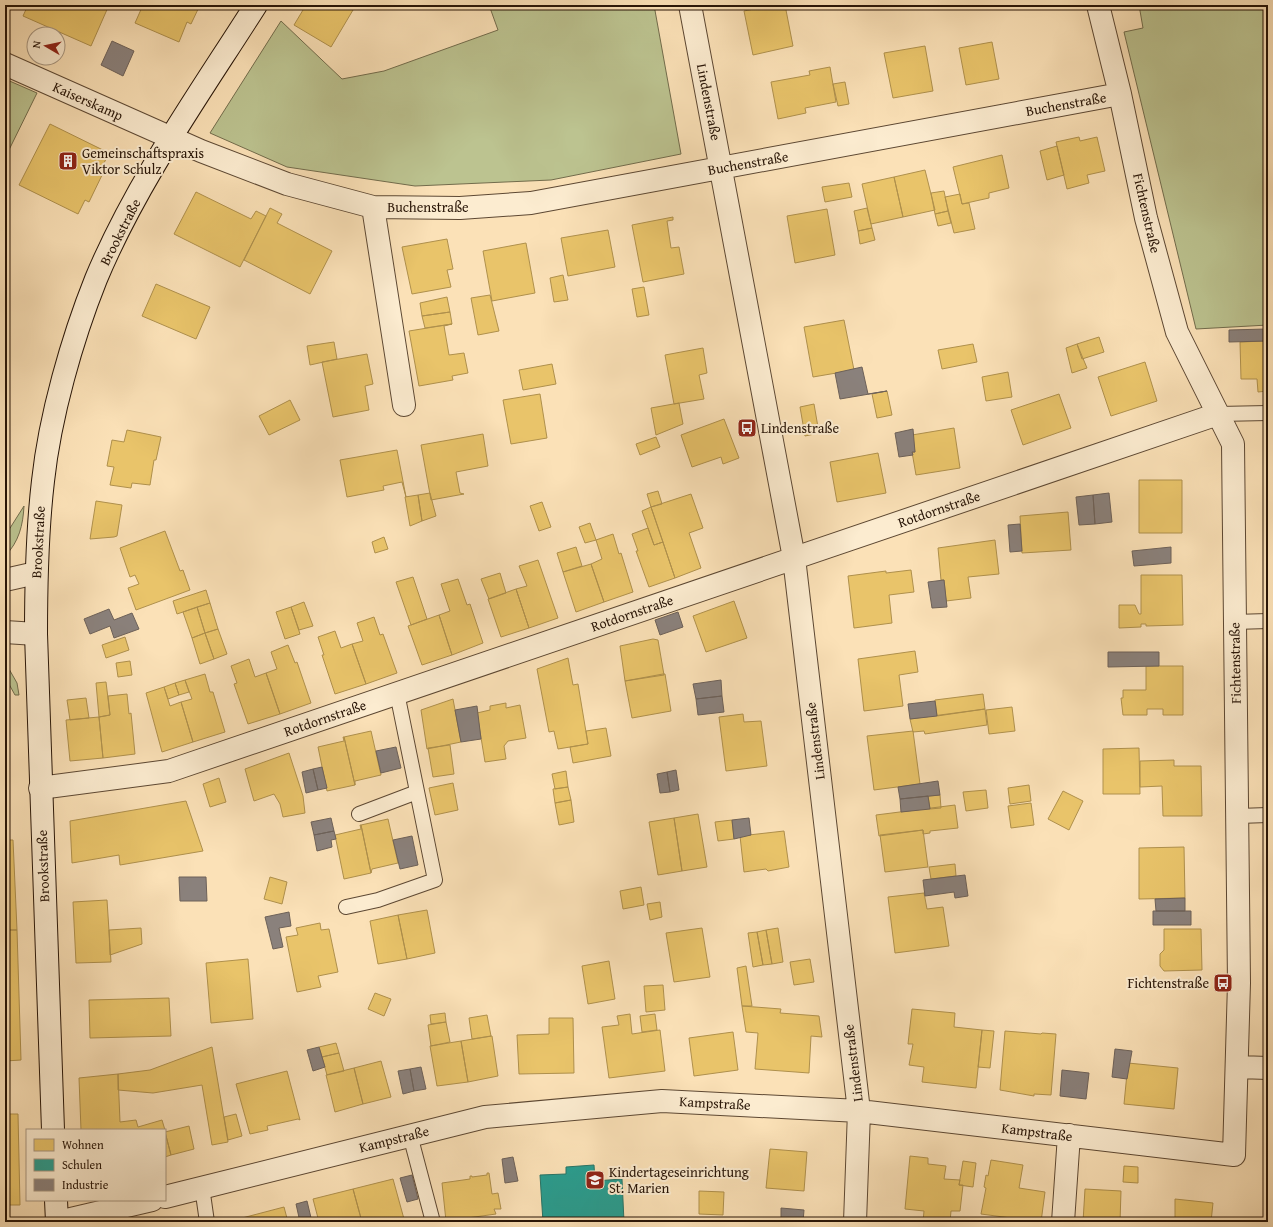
<svg xmlns="http://www.w3.org/2000/svg" width="1273" height="1227" viewBox="0 0 1273 1227" font-family="'Gentium Book Plus',serif">
<rect width="100%" height="100%" fill="#fbe1b7"/>
<filter id="stains"><feTurbulence type="fractalNoise" baseFrequency=".005" numOctaves="4"/><feColorMatrix values="0 0 0 0 .2 0 0 0 0 .09 0 0 0 0 .02 0 0 0 .5 -.17"/></filter>
<radialGradient id="worn" r=".72"><stop offset=".6" stop-color="#630" stop-opacity="0"/><stop offset="1" stop-color="#630" stop-opacity=".3"/></radialGradient>
<path fill="#bcc390" stroke="#726c4c" d="M 489,5 L 654,5 L 681,154 L 551,180 L 415,186 L 287,167 L 210,133 L 281,21 L 342,79 L 384,71 L 498,30 Z
M 1139,5 L 1268,6 L 1268,325 L 1196,329 L 1124,32 L 1143,28 Z
M 5,79 L 37,93 L 5,158 Z
M 24,506 C 23,525 19,542 5,556 L 5,536 Z
M 5,662 L 17,683 L 19,695 L 15,695 L 5,677 Z"/>
<path fill="#e9c46a" stroke="#af904c" d="M 28,5 L 109,5 L 91,46 L 23,16 Z
M 143,5 L 200,5 L 191,24 L 187,22 L 179,42 L 135,23 Z
M 306,5 L 345,5 L 353,10 L 331,47 L 294,25 Z
M 774,5 L 785,5 L 793,46 L 753,55 L 744,11 Z
M 992,42 L 999,79 L 966,85 L 959,48 Z
M 925,46 L 933,91 L 893,98 L 884,53 Z
M 830,67 L 836,102 L 805,108 L 806,113 L 778,119 L 771,82 L 810,75 L 809,71 Z
M 845,82 L 849,104 L 838,106 L 833,84 Z
M 50,124 L 109,153 L 101,169 L 104,171 L 89,202 L 85,200 L 78,214 L 19,185 Z
M 1079,137 L 1080,141 L 1097,137 L 1105,171 L 1087,175 L 1089,183 L 1067,189 L 1056,142 Z
M 1057,146 L 1064,175 L 1047,180 L 1040,151 Z
M 1002,155 L 1009,188 L 989,193 L 989,198 L 962,204 L 953,167 Z
M 925,170 L 935,210 L 903,217 L 894,177 Z
M 894,177 L 903,217 L 871,224 L 862,184 Z
M 849,183 L 852,197 L 825,202 L 822,187 Z
M 944,191 L 948,211 L 935,214 L 931,193 Z
M 196,192 L 251,219 L 256,211 L 266,216 L 240,267 L 174,234 Z
M 960,194 L 962,204 L 969,203 L 975,229 L 954,233 L 945,197 Z
M 270,208 L 282,214 L 277,223 L 332,251 L 310,294 L 244,260 Z
M 867,208 L 872,228 L 858,231 L 854,211 Z
M 827,209 L 835,255 L 795,263 L 787,216 Z
M 948,211 L 951,223 L 938,226 L 935,214 Z
M 673,217 L 673,220 L 667,221 L 671,248 L 679,247 L 684,274 L 643,282 L 632,225 Z
M 872,228 L 875,240 L 860,244 L 858,231 Z
M 608,230 L 615,267 L 568,276 L 561,238 Z
M 447,239 L 453,269 L 447,270 L 451,287 L 412,294 L 402,247 Z
M 526,243 L 535,293 L 492,301 L 483,251 Z
M 563,275 L 568,300 L 554,302 L 550,278 Z
M 156,284 L 210,307 L 196,339 L 142,316 Z
M 644,287 L 649,315 L 637,317 L 632,289 Z
M 490,295 L 499,331 L 478,335 L 471,298 Z
M 447,297 L 450,312 L 422,316 L 420,303 Z
M 450,312 L 452,324 L 425,328 L 422,316 Z
M 844,320 L 854,370 L 813,377 L 804,327 Z
M 452,324 L 444,326 L 449,355 L 464,353 L 468,373 L 452,376 L 453,380 L 419,386 L 409,331 Z
M 1099,337 L 1104,352 L 1082,359 L 1077,344 Z
M 1266,341 L 1268,341 L 1268,391 L 1258,392 L 1257,379 L 1241,379 L 1240,342 Z
M 334,342 L 337,359 L 310,365 L 307,346 Z
M 973,344 L 977,362 L 942,369 L 938,350 Z
M 1077,344 L 1087,368 L 1072,373 L 1066,348 Z
M 703,348 L 707,373 L 699,375 L 704,399 L 674,404 L 665,355 Z
M 367,354 L 373,384 L 365,386 L 369,410 L 333,417 L 322,362 Z
M 1145,362 L 1157,401 L 1111,416 L 1098,377 Z
M 552,364 L 556,384 L 523,390 L 519,370 Z
M 1008,372 L 1012,397 L 986,401 L 982,377 Z
M 887,391 L 892,415 L 877,418 L 872,394 Z
M 540,394 L 547,438 L 511,444 L 503,400 Z
M 1059,394 L 1071,428 L 1023,445 L 1011,410 Z
M 290,400 L 300,420 L 269,435 L 259,416 Z
M 679,403 L 683,424 L 656,435 L 651,408 Z
M 814,404 L 819,433 L 805,436 L 800,407 Z
M 724,419 L 739,458 L 723,464 L 721,457 L 692,467 L 681,435 Z
M 954,428 L 960,468 L 916,475 L 912,452 L 915,452 L 912,435 Z
M 127,430 L 161,437 L 156,460 L 154,460 L 150,485 L 132,483 L 131,488 L 110,485 L 114,467 L 107,466 L 112,440 L 124,442 Z
M 483,434 L 488,466 L 456,472 L 460,493 L 464,494 L 431,500 L 421,445 Z
M 656,437 L 660,447 L 640,455 L 636,444 Z
M 397,450 L 406,497 L 402,482 L 383,486 L 384,490 L 347,497 L 340,460 Z
M 878,453 L 886,493 L 837,502 L 830,462 Z
M 1268,454 L 1268,500 L 1266,500 L 1265,455 Z
M 1139,480 L 1182,480 L 1182,533 L 1139,533 Z
M 658,491 L 662,504 L 651,507 L 647,494 Z
M 430,493 L 436,516 L 422,521 L 418,495 Z
M 691,494 L 703,528 L 689,533 L 701,568 L 675,578 L 651,507 Z
M 418,495 L 422,521 L 410,526 L 405,497 Z
M 96,501 L 122,505 L 117,536 L 114,537 L 90,539 Z
M 542,502 L 551,527 L 539,531 L 530,506 Z
M 651,507 L 663,542 L 654,545 L 642,511 Z
M 1068,512 L 1071,550 L 1022,553 L 1020,516 Z
M 590,523 L 596,540 L 585,543 L 579,527 Z
M 648,528 L 654,545 L 663,542 L 675,578 L 649,587 L 636,551 L 638,551 L 632,534 Z
M 165,531 L 180,571 L 183,570 L 190,590 L 136,610 L 128,588 L 139,584 L 135,575 L 130,577 L 120,548 Z
M 613,534 L 619,554 L 621,553 L 633,592 L 604,602 L 591,564 L 602,559 L 596,540 Z
M 384,537 L 388,549 L 375,553 L 372,542 Z
M 995,540 L 999,574 L 968,577 L 971,598 L 946,601 L 944,580 L 941,580 L 938,548 Z
M 576,547 L 582,566 L 563,572 L 557,553 Z
M 538,560 L 558,618 L 529,628 L 516,589 L 527,586 L 519,566 Z
M 591,564 L 604,602 L 576,612 L 563,572 Z
M 911,570 L 914,592 L 889,595 L 892,623 L 854,628 L 848,576 L 886,571 L 886,573 Z
M 500,573 L 506,593 L 489,599 L 481,579 Z
M 1141,575 L 1182,575 L 1183,625 L 1146,626 L 1146,624 L 1141,624 L 1141,627 L 1119,628 L 1119,605 L 1135,605 L 1139,614 L 1141,614 Z
M 413,577 L 427,619 L 411,625 L 396,582 Z
M 458,579 L 467,605 L 470,604 L 483,643 L 452,655 L 439,615 L 450,611 L 441,584 Z
M 516,589 L 529,628 L 501,637 L 488,599 Z
M 206,590 L 210,603 L 177,614 L 173,601 Z
M 734,601 L 747,638 L 706,652 L 693,616 Z
M 304,602 L 313,626 L 299,630 L 291,607 Z
M 210,603 L 218,629 L 205,633 L 197,607 Z
M 197,607 L 205,633 L 192,638 L 183,612 Z
M 291,607 L 300,634 L 285,639 L 276,612 Z
M 439,615 L 452,655 L 422,665 L 408,626 Z
M 374,617 L 380,635 L 383,634 L 397,673 L 366,684 L 352,644 L 363,641 L 357,623 Z
M 218,629 L 227,654 L 214,659 L 205,633 Z
M 335,631 L 341,648 L 352,644 L 366,684 L 335,694 L 322,655 L 324,655 L 318,637 Z
M 205,633 L 214,659 L 200,664 L 192,638 Z
M 125,637 L 129,650 L 106,658 L 102,645 Z
M 653,639 L 658,640 L 664,675 L 625,681 L 620,646 Z
M 288,645 L 295,663 L 297,662 L 311,703 L 280,714 L 266,673 L 277,669 L 271,652 Z
M 915,651 L 918,672 L 899,675 L 903,706 L 864,711 L 858,659 Z
M 1267,652 L 1268,652 L 1267,709 L 1267,690 L 1264,690 Z
M 568,658 L 573,685 L 578,684 L 588,744 L 558,749 L 554,731 L 549,732 L 537,669 Z
M 249,659 L 255,677 L 266,673 L 280,714 L 248,724 L 234,684 L 237,683 L 231,666 Z
M 130,661 L 132,675 L 118,677 L 116,663 Z
M 1146,666 L 1183,666 L 1183,715 L 1163,715 L 1163,709 L 1147,709 L 1147,715 L 1123,715 L 1121,698 L 1123,698 L 1123,690 L 1146,690 Z
M 205,674 L 210,692 L 213,692 L 225,732 L 193,742 L 181,702 L 192,699 L 185,680 Z
M 663,674 L 665,674 L 671,711 L 632,718 L 625,681 Z
M 185,680 L 189,692 L 179,695 L 175,683 Z
M 106,682 L 110,715 L 99,717 L 96,683 Z
M 175,683 L 179,695 L 168,699 L 164,687 Z
M 164,687 L 170,706 L 181,702 L 193,742 L 162,752 L 146,693 Z
M 127,694 L 129,714 L 131,713 L 135,754 L 103,758 L 99,717 L 110,715 L 108,696 Z
M 983,694 L 985,709 L 937,716 L 935,700 Z
M 86,698 L 89,718 L 70,720 L 67,700 Z
M 453,699 L 461,742 L 427,749 L 421,710 Z
M 506,703 L 506,708 L 520,705 L 526,738 L 508,741 L 504,746 L 506,759 L 485,762 L 477,713 L 490,710 L 490,706 Z
M 1012,707 L 1015,731 L 989,734 L 986,710 Z
M 985,709 L 987,725 L 925,734 L 924,731 L 913,732 L 910,719 Z
M 743,714 L 744,722 L 761,721 L 767,766 L 726,771 L 719,717 Z
M 99,717 L 103,758 L 70,761 L 66,720 Z
M 606,728 L 611,756 L 573,763 L 570,747 L 588,744 L 586,731 Z
M 371,731 L 381,775 L 355,781 L 355,785 L 344,737 Z
M 913,731 L 920,784 L 874,790 L 867,736 Z
M 343,737 L 344,737 L 355,785 L 327,791 L 318,747 L 344,741 Z
M 1265,743 L 1268,743 L 1268,787 L 1265,787 Z
M 450,745 L 454,774 L 433,777 L 428,748 Z
M 1139,748 L 1140,794 L 1103,794 L 1103,749 Z
M 289,753 L 303,796 L 305,813 L 283,817 L 280,804 L 274,794 L 254,801 L 245,769 Z
M 1174,760 L 1174,766 L 1201,766 L 1202,816 L 1163,816 L 1162,786 L 1140,787 L 1140,761 Z
M 566,771 L 568,787 L 555,789 L 552,774 Z
M 219,778 L 226,802 L 210,807 L 203,784 Z
M 453,783 L 458,810 L 435,815 L 429,788 Z
M 1029,785 L 1031,801 L 1010,804 L 1008,788 Z
M 568,787 L 571,800 L 555,803 L 553,789 Z
M 986,790 L 988,808 L 966,811 L 963,792 Z
M 1063,791 L 1083,801 L 1069,830 L 1048,819 Z
M 940,795 L 941,808 L 930,809 L 928,796 Z
M 571,800 L 574,822 L 559,825 L 555,803 Z
M 186,801 L 203,851 L 120,865 L 119,855 L 72,863 L 70,821 Z
M 1031,803 L 1034,825 L 1011,828 L 1008,806 Z
M 955,805 L 958,828 L 930,831 L 930,833 L 923,834 L 923,830 L 879,836 L 876,815 Z
M 698,814 L 707,867 L 682,871 L 674,818 Z
M 674,818 L 682,871 L 658,875 L 649,822 Z
M 388,819 L 398,863 L 372,869 L 371,873 L 361,825 Z
M 732,820 L 734,839 L 718,841 L 715,822 Z
M 360,825 L 361,825 L 371,873 L 344,879 L 335,835 L 361,829 Z
M 923,830 L 928,867 L 885,872 L 880,835 Z
M 784,831 L 789,867 L 768,871 L 766,869 L 744,872 L 740,836 Z
M 1266,836 L 1268,836 L 1268,888 L 1266,888 Z
M 5,840 L 13,840 L 17,930 L 5,930 Z
M 1184,847 L 1185,898 L 1139,899 L 1139,848 Z
M 955,864 L 956,876 L 931,879 L 929,867 Z
M 270,877 L 287,882 L 282,904 L 264,899 Z
M 641,887 L 644,905 L 623,909 L 620,891 Z
M 924,893 L 927,909 L 943,907 L 949,946 L 895,953 L 888,897 Z
M 107,900 L 111,962 L 76,963 L 73,902 Z
M 660,902 L 662,917 L 650,920 L 647,904 Z
M 427,910 L 435,953 L 407,959 L 398,915 Z
M 1266,913 L 1268,913 L 1268,948 L 1266,948 Z
M 398,915 L 407,959 L 378,964 L 370,921 Z
M 320,923 L 321,930 L 329,929 L 338,972 L 318,976 L 321,987 L 297,992 L 286,937 L 298,935 L 296,928 Z
M 141,928 L 142,944 L 110,955 L 109,930 Z
M 702,928 L 710,977 L 674,982 L 666,933 Z
M 778,928 L 783,962 L 772,964 L 766,930 Z
M 1164,929 L 1201,929 L 1202,970 L 1164,971 L 1160,966 L 1160,954 L 1164,950 Z
M 5,930 L 17,930 L 21,1060 L 5,1061 Z
M 766,930 L 772,964 L 763,965 L 757,932 Z
M 757,932 L 763,965 L 753,967 L 748,933 Z
M 248,959 L 253,1019 L 211,1023 L 206,963 Z
M 810,959 L 814,982 L 794,985 L 790,962 Z
M 609,961 L 615,999 L 588,1004 L 582,966 Z
M 746,966 L 752,1006 L 742,1006 L 737,968 Z
M 663,985 L 665,1010 L 646,1012 L 644,986 Z
M 375,993 L 391,999 L 384,1016 L 368,1009 Z
M 169,998 L 171,1036 L 90,1038 L 89,1000 Z
M 742,1006 L 781,1009 L 780,1013 L 819,1016 L 822,1037 L 811,1036 L 809,1073 L 755,1069 L 758,1033 L 746,1032 Z
M 912,1009 L 955,1013 L 954,1027 L 982,1030 L 976,1088 L 922,1082 L 924,1067 L 909,1065 L 913,1044 L 908,1044 Z
M 445,1013 L 446,1022 L 431,1024 L 430,1015 Z
M 630,1014 L 632,1034 L 660,1030 L 665,1071 L 609,1078 L 602,1027 L 619,1025 L 617,1016 Z
M 655,1014 L 657,1030 L 642,1032 L 640,1016 Z
M 487,1015 L 491,1036 L 472,1039 L 469,1018 Z
M 549,1018 L 573,1018 L 574,1073 L 519,1074 L 517,1035 L 549,1034 Z
M 446,1022 L 450,1042 L 431,1046 L 428,1025 Z
M 982,1030 L 994,1031 L 990,1068 L 978,1067 Z
M 1005,1031 L 1041,1034 L 1042,1033 L 1056,1034 L 1051,1095 L 1034,1094 L 1034,1096 L 1000,1090 Z
M 733,1032 L 738,1070 L 694,1076 L 689,1038 Z
M 492,1036 L 498,1076 L 468,1082 L 461,1041 Z
M 461,1041 L 468,1082 L 437,1086 L 430,1046 Z
M 336,1043 L 339,1053 L 322,1057 L 319,1047 Z
M 212,1047 L 228,1142 L 212,1145 L 202,1085 L 153,1093 L 118,1090 L 118,1074 L 150,1070 Z
M 339,1053 L 344,1071 L 327,1075 L 322,1057 Z
M 381,1061 L 391,1097 L 363,1104 L 354,1068 Z
M 1128,1063 L 1178,1068 L 1174,1109 L 1124,1104 Z
M 354,1068 L 363,1104 L 335,1112 L 326,1075 Z
M 287,1071 L 300,1120 L 298,1119 L 267,1126 L 268,1130 L 250,1134 L 236,1084 Z
M 118,1074 L 120,1122 L 136,1120 L 138,1127 L 162,1120 L 165,1130 L 81,1130 L 79,1078 Z
M 5,1114 L 18,1114 L 20,1205 L 5,1205 Z
M 236,1114 L 242,1136 L 228,1140 L 224,1117 Z
M 189,1126 L 194,1149 L 171,1155 L 165,1132 Z
M 165,1132 L 171,1155 L 165,1157 Z
M 1268,1146 L 1268,1172 L 1267,1172 Z
M 770,1149 L 807,1152 L 804,1191 L 766,1188 Z
M 910,1156 L 928,1158 L 928,1164 L 946,1166 L 944,1179 L 960,1180 L 959,1185 L 963,1185 L 960,1211 L 951,1211 L 950,1222 L 923,1222 L 924,1211 L 905,1209 Z
M 991,1160 L 1023,1165 L 1019,1188 L 1045,1192 L 1041,1222 L 981,1214 L 986,1188 L 984,1187 L 986,1175 L 988,1176 Z
M 963,1161 L 976,1163 L 973,1187 L 959,1185 Z
M 1124,1166 L 1138,1167 L 1138,1183 L 1123,1182 Z
M 487,1173 L 489,1173 L 492,1194 L 498,1193 L 501,1209 L 494,1209 L 496,1214 L 446,1221 L 442,1183 L 470,1179 L 470,1176 L 472,1176 L 472,1177 L 487,1175 Z
M 393,1179 L 404,1219 L 392,1222 L 362,1222 L 353,1189 Z
M 353,1189 L 362,1222 L 319,1222 L 313,1199 Z
M 1085,1189 L 1121,1191 L 1120,1222 L 1083,1222 Z
M 699,1191 L 724,1192 L 723,1215 L 699,1214 Z
M 1175,1199 L 1213,1203 L 1211,1222 L 1175,1222 Z
M 284,1207 L 288,1222 L 227,1222 Z"/>
<path fill="#2a9d8f" stroke="#297466" d="M 594,1165 L 595,1181 L 622,1179 L 624,1222 L 543,1222 L 540,1175 L 566,1174 L 566,1167 Z"/>
<path fill="#8a817c" stroke="#6d6159" d="M 112,41 L 134,51 L 123,76 L 101,65 Z
M 1266,329 L 1266,341 L 1229,342 L 1229,330 Z
M 862,367 L 868,394 L 887,391 L 840,399 L 835,373 Z
M 913,429 L 915,452 L 912,452 L 913,455 L 899,457 L 895,433 Z
M 1109,493 L 1112,522 L 1095,524 L 1093,495 Z
M 1093,495 L 1095,524 L 1079,525 L 1076,497 Z
M 1020,524 L 1022,551 L 1010,552 L 1008,525 Z
M 1171,547 L 1171,563 L 1134,566 L 1132,551 Z
M 944,580 L 947,607 L 932,608 L 928,582 Z
M 109,609 L 114,620 L 132,613 L 139,629 L 114,638 L 110,626 L 90,634 L 84,619 Z
M 678,612 L 683,627 L 660,635 L 655,620 Z
M 1108,652 L 1159,652 L 1159,666 L 1108,667 Z
M 721,680 L 722,696 L 696,699 L 693,684 Z
M 722,696 L 724,712 L 698,715 L 696,699 Z
M 935,701 L 937,716 L 910,719 L 908,704 Z
M 477,706 L 481,739 L 461,742 L 455,710 Z
M 396,747 L 401,768 L 381,773 L 376,751 Z
M 322,767 L 327,788 L 318,790 L 313,769 Z
M 313,769 L 318,790 L 306,793 L 302,772 Z
M 676,770 L 679,790 L 670,792 L 667,772 Z
M 667,772 L 670,792 L 660,793 L 657,774 Z
M 938,781 L 940,795 L 900,799 L 898,787 Z
M 928,796 L 930,809 L 901,812 L 900,799 Z
M 331,818 L 334,831 L 314,835 L 311,822 Z
M 749,818 L 751,835 L 734,839 L 732,820 Z
M 334,831 L 336,839 L 331,840 L 332,847 L 317,851 L 314,835 Z
M 412,836 L 418,865 L 400,869 L 393,840 Z
M 965,875 L 968,896 L 955,898 L 954,892 L 925,896 L 923,880 Z
M 179,877 L 206,877 L 207,901 L 180,901 Z
M 1185,898 L 1185,911 L 1156,911 L 1155,899 Z
M 1153,911 L 1191,911 L 1191,925 L 1153,925 Z
M 289,912 L 291,926 L 279,928 L 283,947 L 273,949 L 265,917 Z
M 319,1047 L 325,1067 L 313,1071 L 307,1050 Z
M 1115,1049 L 1132,1051 L 1127,1079 L 1112,1077 Z
M 421,1067 L 426,1089 L 414,1091 L 410,1069 Z
M 410,1069 L 414,1091 L 403,1094 L 398,1071 Z
M 1062,1070 L 1089,1073 L 1086,1099 L 1060,1096 Z
M 513,1157 L 518,1181 L 505,1183 L 502,1159 Z
M 412,1175 L 418,1199 L 407,1202 L 400,1178 Z
M 307,1201 L 312,1222 L 300,1222 L 296,1204 Z
M 781,1208 L 804,1210 L 803,1222 L 781,1221 Z"/>
<g fill="none" stroke-linecap="round" stroke-linejoin="round">
<g stroke="#5d4833" stroke-width="16">
<path id="lane" d="M 1218,414 L 1268,413
M 1234,622 L 1268,621
M 359,814 L 417,792
M 1238,816 L 1268,815
M 346,907 L 378,900 L 435,880 L 397,693
M 410,1135 L 433,1222
M 202,1187 L 207,1222"/>
</g>
<g stroke="#5d4833" stroke-width="24">
<path id="street" d="M 690,5 L 794,558 L 859,1111 L 855,1222
M 5,64 L 201,151 L 287,184 L 373,207 L 460,208 L 531,203 L 1120,94
M 373,207 L 404,405
M 5,580 L 36,573
M 5,632 L 36,634
M 40,788 L 169,771 L 1218,414
M 1238,1067 L 1268,1068
M 165,1197 L 485,1117 L 662,1101 L 859,1111 L 1234,1155 L 1239,983 L 1233,444 L 1177,332 L 1146,218 L 1120,94 L 1098,5
M 58,1222 L 152,1200
M 1063,1222 L 1069,1135"/>
</g>
<g stroke="#281507" stroke-width="24">
<path id="secondary" d="M 53,1130 L 36,634 C 36,583 37,532 43,481 C 50,416 72,339 96,279 C 136,183 200,93 256,5
M 56,1200 L 57,1222"/>
</g>
<use href="#lane" stroke="#fcecd0" stroke-width="14"/>
<use href="#street" stroke="#fcecd0" stroke-width="22"/>
<use href="#secondary" stroke="#fcecd0" stroke-width="22"/>
</g>
<defs>
<g id="building-square" transform="scale(1)"><rect x="-9" y="-9" width="18" height="18" rx="4" fill="#8f2418" stroke="#fcecd0"/><path d="M-4-6H4V6H1V3H-1V6H-4ZM-2.5-4.3h1.7v1.8h-1.7ZM.8-4.3h1.7v1.8H.8ZM-2.5-1h1.7V.8h-1.7ZM.8-1h1.7V.8H.8Z" fill="#fff"/></g>
<g id="bus-square" transform="scale(1)"><rect x="-9" y="-9" width="18" height="18" rx="4" fill="#8f2418" stroke="#fcecd0"/><path d="M-5-6H5V4H4V6H2V4H-2V6H-4V4H-5ZM-3.5-4V0h7V-4ZM-3.5 1.2v1.5H-2V1.2ZM2 1.2v1.5H3.5V1.2Z" fill="#fff"/></g>
<g id="school-square" transform="scale(1)"><rect x="-9" y="-9" width="18" height="18" rx="4" fill="#8f2418" stroke="#fcecd0"/><path d="M0-5L7-2L0 1L-7-2ZM-4 1L0 2.5L4 1V4Q0 6-4 4Z" fill="#fff"/></g>
</defs>
<g fill-rule="evenodd">
<use href="#building-square" x="68" y="161"/>
<use href="#bus-square" x="747" y="428"/>
<use href="#bus-square" x="1223" y="983"/>
<use href="#school-square" x="595" y="1180"/>
</g>
<g text-anchor="middle" stroke-width="4" stroke-linejoin="round" paint-order="stroke">
<g font-size="14" fill="#281507" stroke="#fcecd0">
<text transform="translate(88 101) rotate(24)" y="5">Kaiserskamp</text>
<text transform="translate(709 102) rotate(79)" y="5">Lindenstraße</text>
<text transform="translate(1066 104) rotate(-10)" y="5">Buchenstraße</text>
<text transform="translate(748 163) rotate(-10)" y="5">Buchenstraße</text>
<text x="428" y="212">Buchenstraße</text>
<text transform="translate(1147 213) rotate(77)" y="5">Fichtenstraße</text>
<text transform="translate(120 232) rotate(-63)" y="5">Brookstraße</text>
<text transform="translate(939 509) rotate(-19)" y="5">Rotdornstraße</text>
<text transform="translate(38 542) rotate(-87)" y="5">Brookstraße</text>
<text transform="translate(632 613) rotate(-19)" y="5">Rotdornstraße</text>
<text transform="translate(1235 663) rotate(-91)" y="5">Fichtenstraße</text>
<text transform="translate(325 718) rotate(-19)" y="5">Rotdornstraße</text>
<text transform="translate(815 741) rotate(-97)" y="5">Lindenstraße</text>
<text transform="translate(43 866) rotate(-92)" y="5">Brookstraße</text>
<text transform="translate(853 1063) rotate(-97)" y="5">Lindenstraße</text>
<text transform="translate(715 1103) rotate(3)" y="5">Kampstraße</text>
<text transform="translate(1037 1132) rotate(7)" y="5">Kampstraße</text>
<text transform="translate(394 1139) rotate(-14)" y="5">Kampstraße</text>
</g>
<g font-size="14" fill="#281507" stroke="#fcecd0" text-anchor="start">
<text x="82" y="158">Gemeinschaftspraxis<tspan x="82" dy="16">Viktor Schulz</tspan></text>
<text x="761" y="433">Lindenstraße</text>
<text x="1209" y="988" text-anchor="end">Fichtenstraße</text>
<text x="609" y="1177">Kindertageseinrichtung<tspan x="609" dy="16">St. Marien</tspan></text>
</g>
</g>
<rect width="1273" height="1227" fill="none" stroke="#fbe1b7" stroke-width="20"/>
<rect x="6" y="6" width="1261" height="1215" fill="none" stroke="#281507" stroke-width="2"/>
<rect x="10" y="10" width="1253" height="1207" fill="none" stroke="#281507"/>
<rect x="26" y="1129" width="140" height="72" fill="#fcecd0" stroke="#a79680"/>
<rect x="34" y="1139" width="20" height="12" fill="#e9c46a" stroke="#a79680"/>
<text x="62" y="1149" font-size="12" fill="#281507">Wohnen</text>
<rect x="34" y="1159" width="20" height="12" fill="#2a9d8f" stroke="#a79680"/>
<text x="62" y="1169" font-size="12" fill="#281507">Schulen</text>
<rect x="34" y="1179" width="20" height="12" fill="#8a817c" stroke="#a79680"/>
<text x="62" y="1189" font-size="12" fill="#281507">Industrie</text>
<g transform="translate(46 46) rotate(279)"><circle r="19" fill="#fcecd0" stroke="#a79680"/>
<path d="M0-3L7 15L0 10L-7 15Z" fill="#8f2418"/>
<text y="-6" font-size="11" font-weight="bold" text-anchor="middle" fill="#281507">N</text>
</g>
<rect width="100%" height="100%" filter="url(#stains)"/>
<rect width="100%" height="100%" fill="url(#worn)"/>
</svg>
